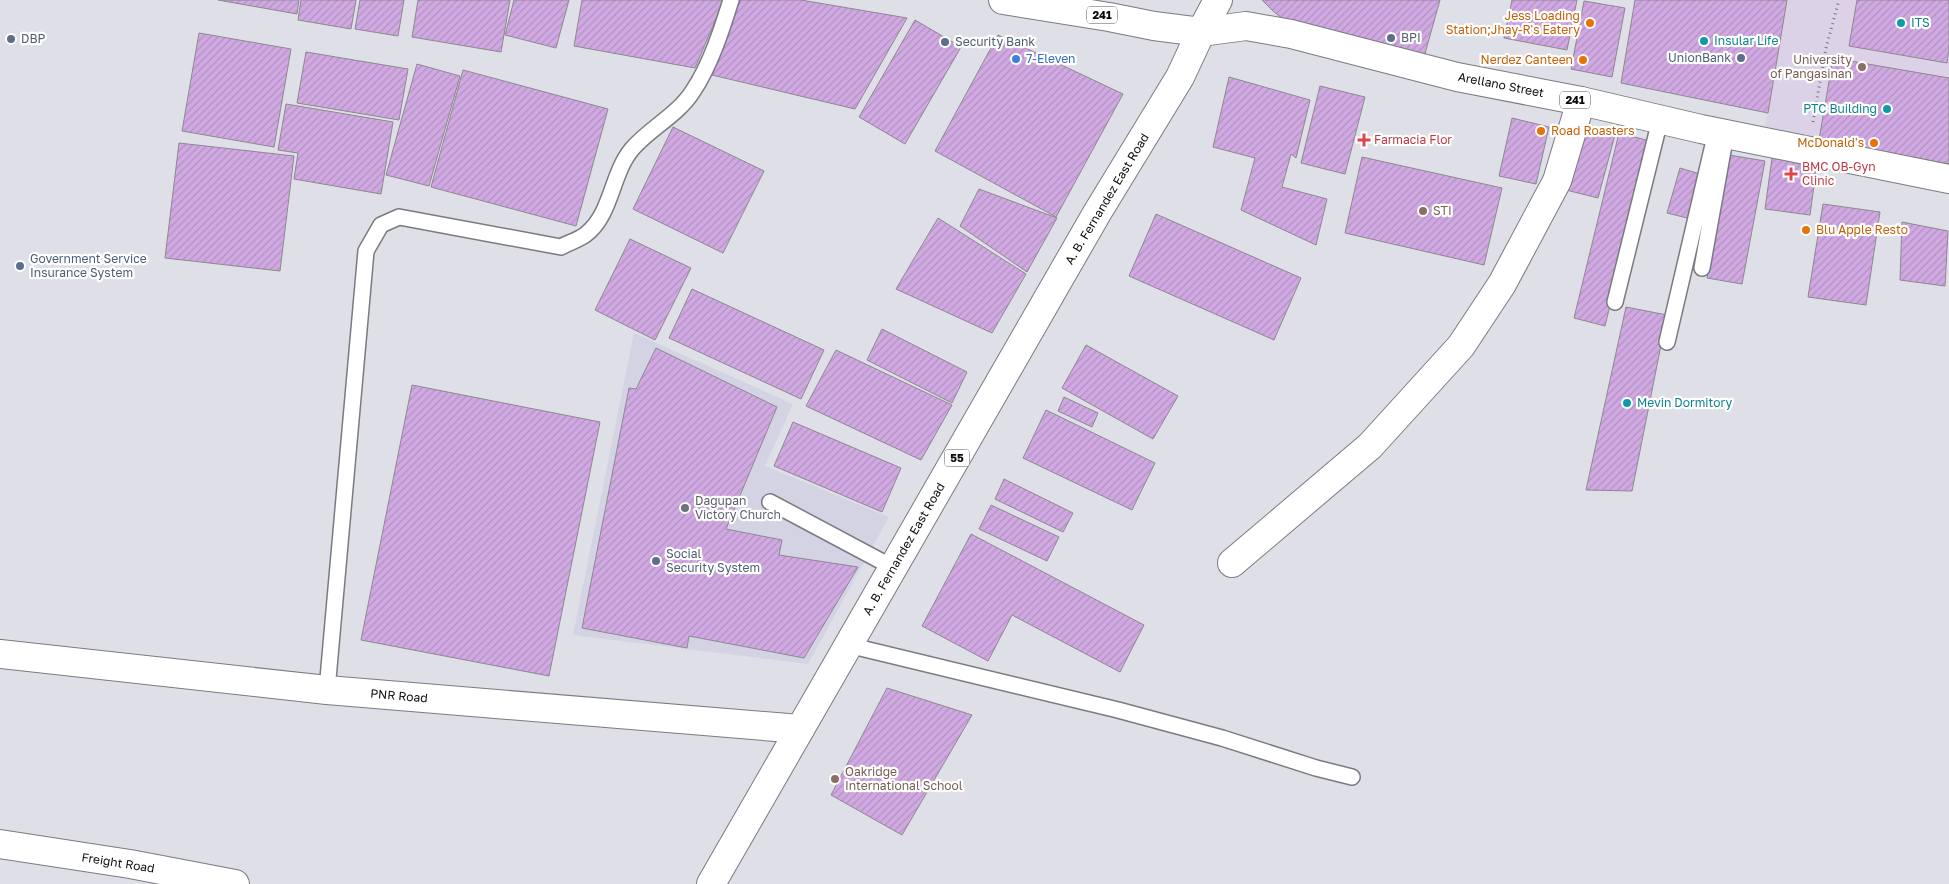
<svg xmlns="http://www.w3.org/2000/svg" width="1949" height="884" viewBox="0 0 1949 884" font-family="'Golos Text',sans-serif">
<defs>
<pattern id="building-hatch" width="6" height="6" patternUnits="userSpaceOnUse" patternTransform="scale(1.25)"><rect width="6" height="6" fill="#d1a9e2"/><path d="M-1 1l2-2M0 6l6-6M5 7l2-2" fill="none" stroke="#b290c1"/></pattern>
</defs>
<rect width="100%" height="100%" fill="#dfdfe8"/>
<path fill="#d3d3e3" d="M 634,333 L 793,404 L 765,466 L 889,517 L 808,664 L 573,635 Z"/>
<path fill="#dbd2e7" d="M 1787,0 L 1949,0 L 1949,169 L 1764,134 Z"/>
<path fill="url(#building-hatch)" stroke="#8d888f" d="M 218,0 L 299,0 L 297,14 Z
M 301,0 L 356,0 L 351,29 L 298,20 Z
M 360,0 L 404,0 L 398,36 L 355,29 Z
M 418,0 L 510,0 L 501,52 L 412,37 Z
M 514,0 L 569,0 L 556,48 L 505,35 Z
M 582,0 L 724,0 L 695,68 L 574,46 Z
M 740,0 L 801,0 L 907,18 L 855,109 L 712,75 Z
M 1262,0 L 1440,0 L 1424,57 L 1283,19 L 1273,11 Z
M 1512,0 L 1577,0 L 1567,50 L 1504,38 Z
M 1635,0 L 1787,0 L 1768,113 L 1621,83 Z
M 1857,0 L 1949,0 L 1949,48 L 1947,63 L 1849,46 Z
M 1584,1 L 1625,8 L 1612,77 L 1571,69 Z
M 915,20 L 961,47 L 905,144 L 859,117 Z
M 199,33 L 291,49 L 274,147 L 182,131 Z
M 998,35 L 1123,94 L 1056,217 L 935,151 Z
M 306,52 L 408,69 L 399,120 L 297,103 Z
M 1833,58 L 1949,78 L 1949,164 L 1819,140 Z
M 417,64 L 460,76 L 429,186 L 386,175 Z
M 463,70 L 608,109 L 576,226 L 431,187 Z
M 1229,77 L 1310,100 L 1296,158 L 1291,154 L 1282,187 L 1327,199 L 1316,245 L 1241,210 L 1255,158 L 1213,147 Z
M 1320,86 L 1365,97 L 1345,174 L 1301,163 Z
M 286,104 L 393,122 L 381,194 L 294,179 L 298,153 L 278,150 Z
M 1512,118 L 1549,127 L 1536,184 L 1499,176 Z
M 1583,126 L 1615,135 L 1598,198 L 1566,190 Z
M 673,127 L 764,171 L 723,253 L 633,209 Z
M 1619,133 L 1650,141 L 1605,326 L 1574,318 Z
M 179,143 L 294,156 L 280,271 L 165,258 Z
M 1729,155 L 1765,161 L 1742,284 L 1707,278 Z
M 1362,157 L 1502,188 L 1484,265 L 1345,233 Z
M 1772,158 L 1817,164 L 1810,215 L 1765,209 Z
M 1680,168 L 1700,174 L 1687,218 L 1667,213 Z
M 979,189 L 1057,218 L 1027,272 L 960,226 Z
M 1823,204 L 1880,212 L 1866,305 L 1808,297 Z
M 1156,214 L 1301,278 L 1274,340 L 1129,276 Z
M 938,218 L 1026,274 L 992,333 L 896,289 Z
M 1902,222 L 1948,231 L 1945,286 L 1900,280 Z
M 630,239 L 691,268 L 655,340 L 595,310 Z
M 692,289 L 824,350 L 801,399 L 669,338 Z
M 1626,307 L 1667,315 L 1632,491 L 1586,490 Z
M 882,329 L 967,372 L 952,403 L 867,360 Z
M 1086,345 L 1178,396 L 1153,439 L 1062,388 Z
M 656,348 L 777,407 L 726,529 L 782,540 L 779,555 L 858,567 L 804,658 L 689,636 L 687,648 L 582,628 L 629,388 L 636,389 Z
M 836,350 L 952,405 L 921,460 L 806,406 Z
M 412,385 L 600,422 L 549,676 L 361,640 Z
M 1064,397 L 1098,413 L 1092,427 L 1058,411 Z
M 1046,410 L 1155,463 L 1132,510 L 1023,458 Z
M 793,422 L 901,468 L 882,512 L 774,466 Z
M 1004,479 L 1073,513 L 1063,532 L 995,499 Z
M 991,505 L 1059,537 L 1047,561 L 979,529 Z
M 971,534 L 1144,625 L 1120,672 L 1012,615 L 988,661 L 922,626 Z
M 887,688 L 972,715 L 902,835 L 831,795 Z"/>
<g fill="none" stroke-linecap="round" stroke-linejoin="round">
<g stroke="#7a7a82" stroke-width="18">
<path id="service" d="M 1702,268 L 1726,134
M 1615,302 L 1660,120
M 1667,342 L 1716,132
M 770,502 L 894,568
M 848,645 L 1118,710 L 1222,738 L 1316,768 L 1352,777
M 327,690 L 366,251 L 381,225 L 399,217 L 561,247 C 568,243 578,240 585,235 C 612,215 611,174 632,149 C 650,128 678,115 693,91 C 710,66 722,29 731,0"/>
</g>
<g stroke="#7a7a82" stroke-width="30">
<path id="minor" d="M 1232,563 L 1370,446 L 1461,346 L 1502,284 L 1557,181 L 1581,101
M 0,654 L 327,690 L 800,729
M 0,844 L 130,864 L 235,884"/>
</g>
<g stroke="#7a7a82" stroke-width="30">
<path id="primary" d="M 1003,0 L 1109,17 L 1154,26 L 1201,32 L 1218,0"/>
</g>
<g stroke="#7a7a82" stroke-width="30">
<path id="trunk" d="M 711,884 L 1097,213 L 1180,77 L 1201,32 L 1246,26 L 1291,34 L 1457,77 L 1581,101 L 1701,129 L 1949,179"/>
</g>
<path stroke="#76767c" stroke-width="3" stroke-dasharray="1 4" stroke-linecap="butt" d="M 1813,122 L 1826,48 L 1839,0"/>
<use href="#service" stroke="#fff" stroke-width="15"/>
<use href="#minor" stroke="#fff" stroke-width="28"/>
<use href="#primary" stroke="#fff" stroke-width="28"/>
<use href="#trunk" stroke="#fff" stroke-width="28"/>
</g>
<g fill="#e8710a" stroke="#fff" stroke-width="2">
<circle cx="1590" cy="23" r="5"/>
<circle cx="1583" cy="60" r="5"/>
<circle cx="1541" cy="131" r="5"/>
<circle cx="1874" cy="143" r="5"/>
<circle cx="1806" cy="230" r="5"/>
</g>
<g fill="#0f9aa8" stroke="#fff" stroke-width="2">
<circle cx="1901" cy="23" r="5"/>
<circle cx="1704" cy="41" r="5"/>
<circle cx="1887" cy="109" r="5"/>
<circle cx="1627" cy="403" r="5"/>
</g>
<g fill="#5c6f8a" stroke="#fff" stroke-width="2">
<circle cx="1391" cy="38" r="5"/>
<circle cx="11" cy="39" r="5"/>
<circle cx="945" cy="42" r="5"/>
<circle cx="1741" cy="58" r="5"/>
<circle cx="20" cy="266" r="5"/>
<circle cx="656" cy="561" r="5"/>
</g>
<circle fill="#3f7fe0" stroke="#fff" stroke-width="2" cx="1016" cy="59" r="5"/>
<g fill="#8d6e63" stroke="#fff" stroke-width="2">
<circle cx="1862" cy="67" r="5"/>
<circle cx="1423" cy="211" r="5"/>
<circle cx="835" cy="779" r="5"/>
</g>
<g fill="#e0444e" stroke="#fff" stroke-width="2">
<path d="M1361.5 132.5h5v5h5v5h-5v5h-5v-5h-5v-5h5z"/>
<path d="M1788.5 166.5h5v5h5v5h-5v5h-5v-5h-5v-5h5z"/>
</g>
<circle fill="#6b7280" stroke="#fff" stroke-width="2" cx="685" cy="508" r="5"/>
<g text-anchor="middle" stroke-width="4.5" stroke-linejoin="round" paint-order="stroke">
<g fill="#fff" stroke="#555557" stroke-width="1">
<rect x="1087" y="6.5" width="30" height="17" rx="4"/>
<rect x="1560" y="91.5" width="30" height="17" rx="4"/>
<rect x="944.5" y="449.5" width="25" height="17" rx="4"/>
</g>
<g font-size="11" font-weight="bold" fill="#0c0c0f">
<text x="1102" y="19">241</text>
<text x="1575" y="104">241</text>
<text x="957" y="462">55</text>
</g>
<g font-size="12" fill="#c56008" stroke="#fff" text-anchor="end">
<text x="1580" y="20">Jess Loading<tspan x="1580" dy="14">Station;Jhay-R's Eatery</tspan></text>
<text x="1573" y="64">Nerdez Canteen</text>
<text x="1551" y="135" text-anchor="start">Road Roasters</text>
<text x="1864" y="147">McDonald's</text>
<text x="1816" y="234" text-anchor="start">Blu Apple Resto</text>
</g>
<g font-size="12" fill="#0d838f" stroke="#fff" text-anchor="start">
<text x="1911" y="27">ITS</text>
<text x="1714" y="45">Insular Life</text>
<text x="1877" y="113" text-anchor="end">PTC Building</text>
<text x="1637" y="407">Mevin Dormitory</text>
</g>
<g font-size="12" fill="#4e5e75" stroke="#fff" text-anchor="start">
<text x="1401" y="42">BPI</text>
<text x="21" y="43">DBP</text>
<text x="955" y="46">Security Bank</text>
<text x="1731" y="62" text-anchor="end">UnionBank</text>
<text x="30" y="263">Government Service<tspan x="30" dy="14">Insurance System</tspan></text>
<text x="666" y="558">Social<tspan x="666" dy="14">Security System</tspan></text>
</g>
<g font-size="12" fill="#366cbe" stroke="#fff" text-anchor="start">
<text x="1026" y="63">7-Eleven</text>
</g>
<g font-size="12" fill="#785e54" stroke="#fff" text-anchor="start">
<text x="1852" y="64" text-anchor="end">University<tspan x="1852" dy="14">of Pangasinan</tspan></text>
<text x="1433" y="215">STI</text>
<text x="845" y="776">Oakridge<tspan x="845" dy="14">International School</tspan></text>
</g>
<g font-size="12" fill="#0c0c0f" stroke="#fff">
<text transform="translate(1501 85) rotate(11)" y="4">Arellano Street</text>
<text transform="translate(1107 199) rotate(-59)" y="4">A. B. Fernandez East Road</text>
<text transform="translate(904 549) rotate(-60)" y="4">A. B. Fernandez East Road</text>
<text transform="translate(399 696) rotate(5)" y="4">PNR Road</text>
<text transform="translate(118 863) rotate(9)" y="4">Freight Road</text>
</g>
<g font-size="12" fill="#be3a42" stroke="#fff" text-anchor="start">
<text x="1374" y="144">Farmacia Flor</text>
<text x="1802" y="171">BMC OB-Gyn<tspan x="1802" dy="14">Clinic</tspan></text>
</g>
<g font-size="12" fill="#5b616d" stroke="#fff" text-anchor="start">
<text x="695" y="505">Dagupan<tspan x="695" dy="14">Victory Church</tspan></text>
</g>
</g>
</svg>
